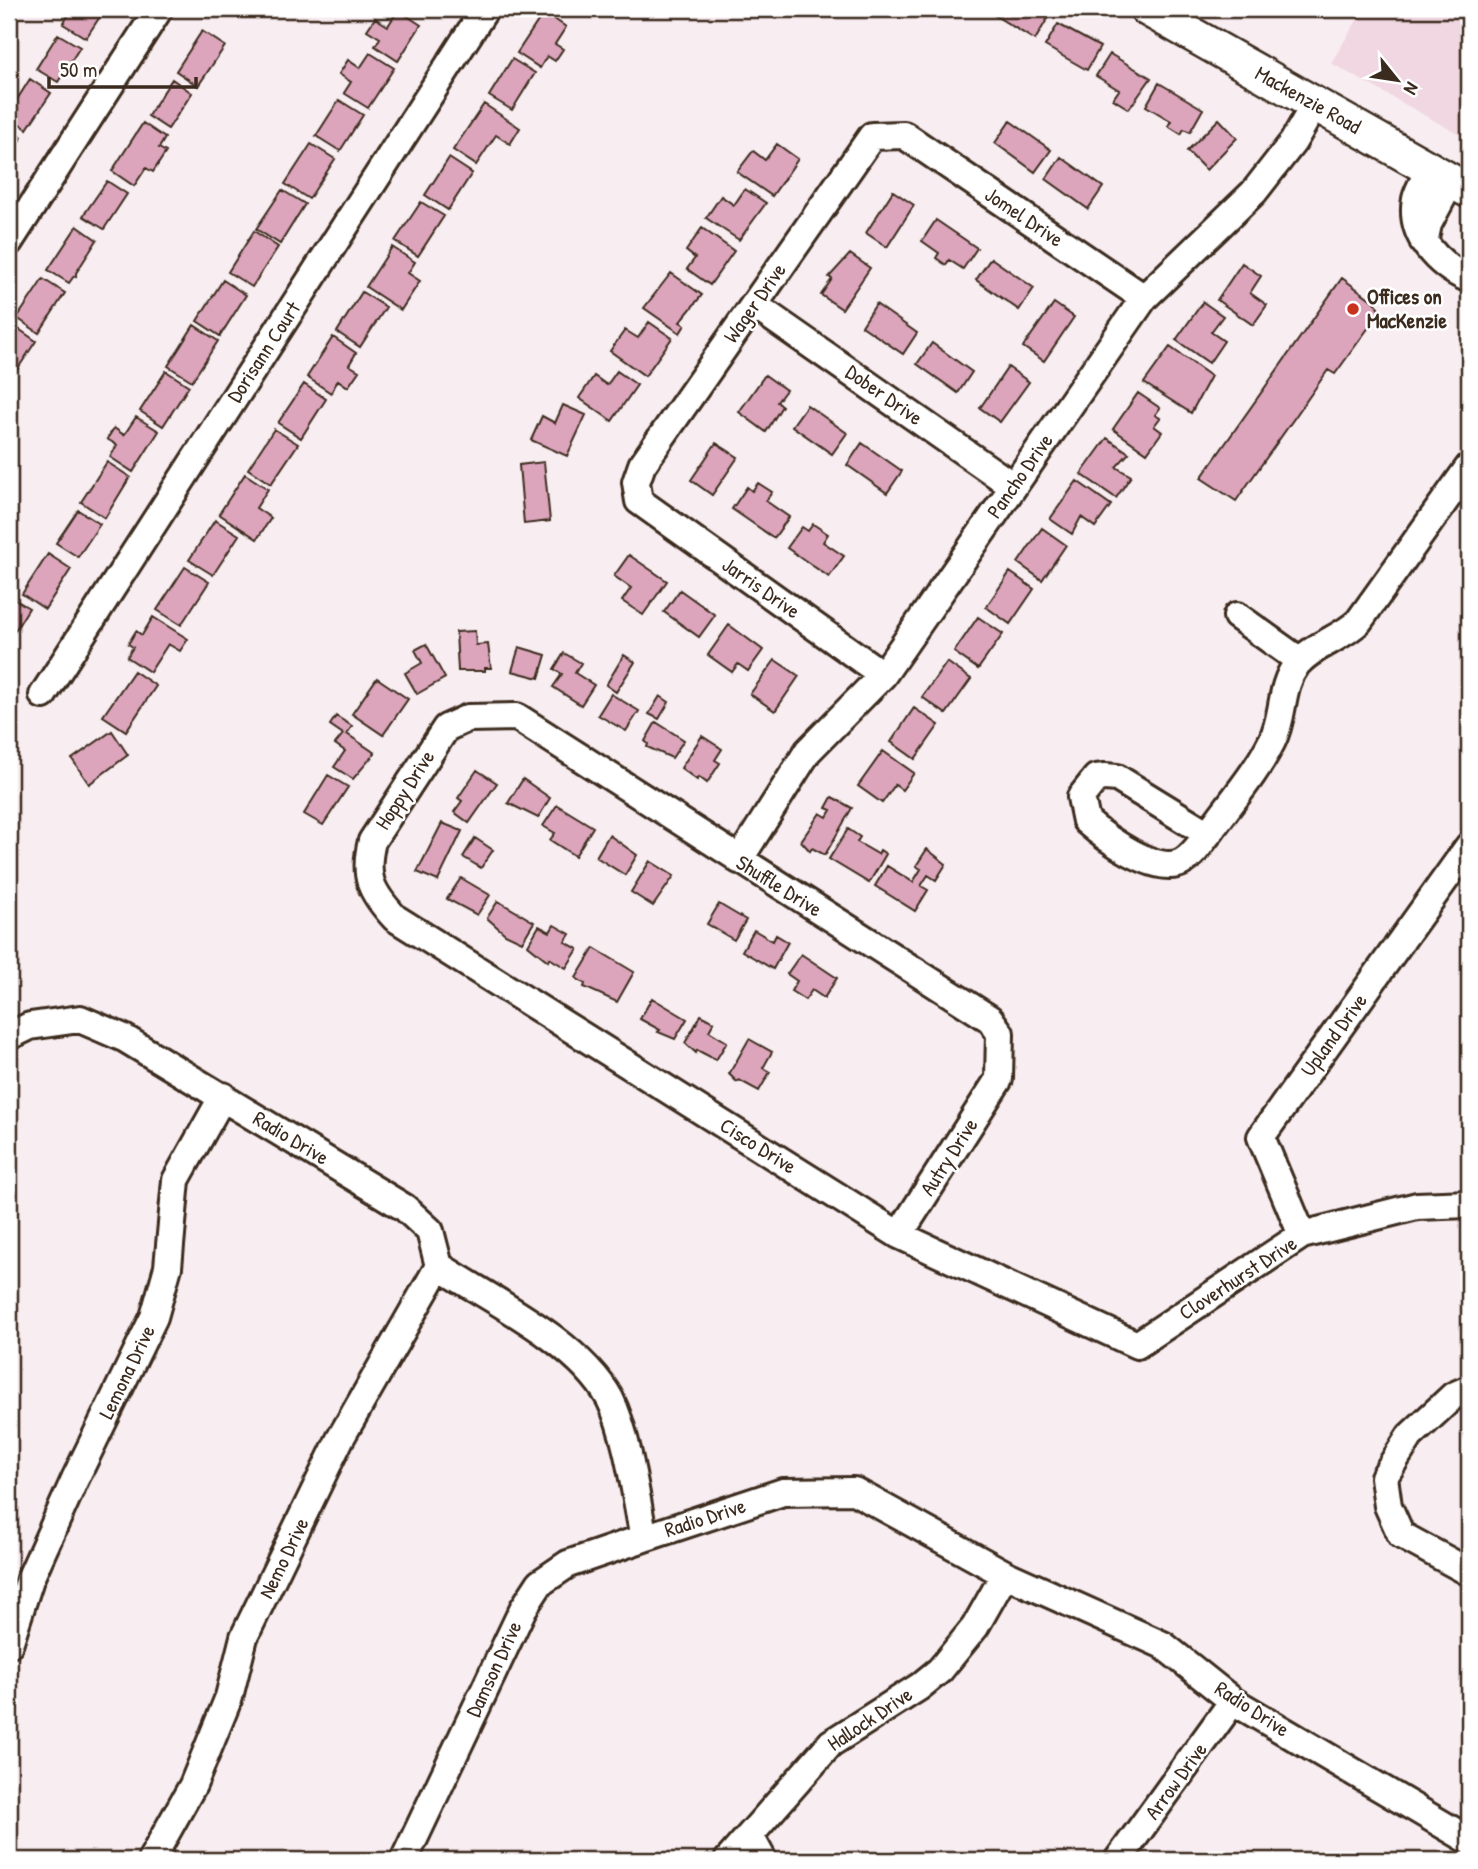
<svg xmlns="http://www.w3.org/2000/svg" width="1478" height="1869" viewBox="0 0 1478 1869" font-family="'Patrick Hand',sans-serif">
<rect width="100%" height="100%" fill="#f8edf1"/>
<filter id="ink" filterUnits="userSpaceOnUse"><feTurbulence type="fractalNoise" baseFrequency=".0143" numOctaves="2"/><feDisplacementMap in="SourceGraphic" scale="14" xChannelSelector="R" yChannelSelector="G"/><feConvolveMatrix kernelMatrix="1 2 1 2 8 2 1 2 1" color-interpolation-filters="sRGB"/></filter>
<g filter="url(#ink)">
<path fill="#f0d7e1" d="M 1364,9 L 1469,9 L 1469,140 L 1331,63 Z"/>
<path fill="#dca5bb" stroke="#3b2a1e" stroke-width="2" d="M 72,9 L 105,9 L 86,38 L 63,24 Z
M 998,9 L 1036,9 L 1049,16 L 1035,40 L 994,15 Z
M 398,10 L 421,25 L 398,61 L 375,46 L 380,38 L 367,30 L 375,18 L 388,26 Z
M 544,12 L 566,27 L 555,44 L 563,49 L 555,61 L 547,56 L 540,68 L 517,53 Z
M 1058,24 L 1100,47 L 1087,70 L 1045,46 Z
M 202,31 L 225,46 L 198,86 L 176,71 Z
M 58,34 L 80,47 L 58,82 L 36,69 Z
M 370,53 L 394,68 L 368,108 L 344,93 L 351,82 L 339,74 L 348,60 L 360,68 Z
M 1110,54 L 1151,78 L 1129,109 L 1113,99 L 1119,90 L 1096,76 Z
M 512,59 L 535,73 L 512,110 L 489,96 Z
M 30,79 L 51,93 L 27,129 L 9,116 L 9,112 Z
M 172,79 L 192,93 L 168,129 L 148,116 Z
M 1159,83 L 1203,109 L 1190,132 L 1184,129 L 1181,134 L 1168,126 L 1171,121 L 1146,106 Z
M 339,100 L 363,115 L 340,151 L 316,136 Z
M 484,104 L 520,128 L 510,144 L 496,135 L 476,165 L 453,150 Z
M 1219,119 L 1237,138 L 1206,170 L 1187,151 Z
M 1010,121 L 1051,150 L 1035,172 L 995,143 Z
M 143,123 L 165,138 L 159,148 L 166,152 L 153,172 L 146,168 L 134,186 L 112,171 Z
M 9,129 L 22,137 L 9,158 Z
M 311,144 L 335,159 L 309,199 L 285,184 Z
M 777,144 L 798,159 L 772,196 L 737,172 L 753,151 L 765,160 Z
M 1061,157 L 1103,187 L 1088,209 L 1046,179 Z
M 449,158 L 472,173 L 448,210 L 425,195 Z
M 107,181 L 127,194 L 104,229 L 83,216 Z
M 745,189 L 766,203 L 739,240 L 706,218 L 721,196 L 734,205 Z
M 282,190 L 305,204 L 280,244 L 256,229 Z
M 893,191 L 914,205 L 887,247 L 866,233 Z
M 421,202 L 444,216 L 418,256 L 395,241 Z
M 936,220 L 977,248 L 963,269 L 949,260 L 946,265 L 936,258 L 939,253 L 922,241 Z
M 77,226 L 97,240 L 76,273 L 76,277 L 74,276 L 69,283 L 48,270 Z
M 702,228 L 734,251 L 710,285 L 687,269 L 695,258 L 686,251 Z
M 254,231 L 278,247 L 252,287 L 228,272 Z
M 392,247 L 415,262 L 408,273 L 420,281 L 401,310 L 366,287 Z
M 850,254 L 870,268 L 842,309 L 821,295 L 832,279 L 829,277 Z
M 991,258 L 1034,288 L 1019,310 L 976,280 Z
M 1242,263 L 1261,276 L 1250,293 L 1267,305 L 1253,325 L 1217,300 Z
M 671,273 L 702,295 L 680,322 L 685,325 L 680,333 L 644,308 Z
M 1342,278 L 1376,303 L 1380,312 L 1335,374 L 1328,370 L 1236,501 L 1201,478 Z
M 43,279 L 65,293 L 39,333 L 17,318 Z
M 223,280 L 246,295 L 220,336 L 197,321 Z
M 362,292 L 386,307 L 360,347 L 337,332 Z
M 1203,302 L 1223,316 L 1211,332 L 1224,341 L 1209,363 L 1176,340 Z
M 1054,303 L 1074,317 L 1044,361 L 1023,347 Z
M 876,304 L 917,333 L 903,354 L 862,326 Z
M 649,322 L 672,338 L 645,376 L 610,351 L 625,330 L 638,338 Z
M 13,325 L 36,341 L 9,382 L 9,332 Z
M 194,325 L 218,341 L 192,381 L 168,366 Z
M 333,337 L 356,353 L 349,365 L 359,371 L 348,387 L 338,380 L 331,393 L 307,377 Z
M 932,343 L 972,372 L 958,393 L 917,364 Z
M 1170,347 L 1211,376 L 1191,413 L 1144,383 Z
M 1008,367 L 1029,382 L 1000,422 L 980,408 Z
M 166,371 L 189,386 L 163,426 L 140,411 Z
M 617,371 L 637,385 L 612,421 L 579,398 L 594,376 L 607,385 Z
M 765,375 L 786,390 L 777,402 L 782,406 L 766,432 L 739,412 Z
M 304,384 L 326,399 L 301,438 L 278,423 Z
M 1138,393 L 1160,408 L 1155,415 L 1160,418 L 1154,426 L 1162,432 L 1147,453 L 1113,429 Z
M 563,405 L 586,415 L 567,456 L 531,440 L 542,416 L 555,423 Z
M 807,405 L 847,433 L 832,454 L 792,426 Z
M 136,417 L 159,431 L 133,472 L 110,457 L 117,445 L 107,439 L 114,428 L 124,435 Z
M 274,429 L 298,444 L 271,484 L 248,469 Z
M 1107,438 L 1129,453 L 1116,467 L 1131,476 L 1116,498 L 1081,474 Z
M 716,443 L 738,457 L 712,495 L 691,480 Z
M 862,443 L 902,471 L 887,493 L 847,465 Z
M 107,462 L 130,477 L 105,518 L 81,502 Z
M 544,462 L 550,521 L 524,524 L 519,465 Z
M 245,474 L 268,489 L 256,508 L 271,518 L 257,539 L 219,514 Z
M 1077,481 L 1111,505 L 1095,527 L 1081,517 L 1072,534 L 1050,519 Z
M 758,483 L 772,492 L 766,501 L 789,517 L 774,538 L 732,509 L 747,487 L 752,491 Z
M 78,510 L 100,524 L 78,557 L 56,543 Z
M 215,520 L 239,535 L 213,575 L 189,560 Z
M 813,524 L 828,534 L 823,542 L 844,556 L 829,577 L 787,548 L 802,527 L 808,531 Z
M 1042,528 L 1066,545 L 1042,580 L 1018,563 Z
M 48,554 L 71,569 L 45,609 L 22,594 Z
M 629,555 L 667,581 L 643,615 L 622,601 L 631,588 L 614,576 Z
M 185,567 L 209,582 L 181,625 L 157,610 Z
M 1010,572 L 1034,589 L 1010,624 L 986,607 Z
M 680,590 L 715,615 L 699,637 L 664,612 Z
M 9,596 L 29,608 L 9,640 Z
M 153,617 L 188,639 L 180,651 L 168,644 L 150,672 L 127,657 L 133,647 L 128,644 L 136,631 L 142,635 Z
M 978,617 L 1003,634 L 978,669 L 954,652 Z
M 729,625 L 763,650 L 748,671 L 738,664 L 732,672 L 708,655 Z
M 475,631 L 476,645 L 488,644 L 491,668 L 485,668 L 485,671 L 458,671 L 456,632 Z
M 426,644 L 445,678 L 417,694 L 405,673 L 422,663 L 415,650 Z
M 519,647 L 546,655 L 539,678 L 512,671 Z
M 564,653 L 581,663 L 575,673 L 594,685 L 581,705 L 553,687 L 562,674 L 554,669 Z
M 624,655 L 635,662 L 616,692 L 606,685 Z
M 775,660 L 799,676 L 775,711 L 750,694 Z
M 947,662 L 971,679 L 946,714 L 922,697 Z
M 134,671 L 156,686 L 126,731 L 103,716 Z
M 377,678 L 408,699 L 383,735 L 352,714 Z
M 611,694 L 639,711 L 626,731 L 598,715 Z
M 660,696 L 669,702 L 659,719 L 649,714 Z
M 914,708 L 939,725 L 915,759 L 891,742 Z
M 336,716 L 352,726 L 347,734 L 375,753 L 353,779 L 334,767 L 345,751 L 335,744 L 343,734 L 330,725 Z
M 656,722 L 684,740 L 672,758 L 647,747 L 648,744 L 645,741 Z
M 112,731 L 128,755 L 89,784 L 72,759 Z
M 702,736 L 722,749 L 715,760 L 720,763 L 707,783 L 699,777 L 697,780 L 681,768 Z
M 883,751 L 914,773 L 902,790 L 895,785 L 882,803 L 858,786 Z
M 477,770 L 497,783 L 469,823 L 454,812 L 462,801 L 458,798 Z
M 328,775 L 348,787 L 323,825 L 304,814 Z
M 523,779 L 550,798 L 538,818 L 508,803 Z
M 832,797 L 852,808 L 825,855 L 812,848 L 810,851 L 801,841 L 820,813 L 827,817 L 831,810 L 826,808 Z
M 557,805 L 593,827 L 575,856 L 550,840 L 555,833 L 543,826 Z
M 442,823 L 462,831 L 438,881 L 417,872 Z
M 848,829 L 860,837 L 857,842 L 878,854 L 880,850 L 886,854 L 869,883 L 829,859 Z
M 609,835 L 637,855 L 625,875 L 596,857 Z
M 475,838 L 493,850 L 481,868 L 463,857 Z
M 927,849 L 946,864 L 936,880 L 928,875 L 921,886 L 928,890 L 915,911 L 875,886 L 887,866 L 913,882 L 921,869 L 916,866 Z
M 650,861 L 674,876 L 653,906 L 631,892 Z
M 461,878 L 490,895 L 477,915 L 447,899 Z
M 498,901 L 534,922 L 522,942 L 505,934 L 487,918 Z
M 719,904 L 746,920 L 734,940 L 707,924 Z
M 554,925 L 570,934 L 565,942 L 578,949 L 566,968 L 549,958 L 548,961 L 528,945 L 539,926 L 550,932 Z
M 754,930 L 773,941 L 776,935 L 788,942 L 773,969 L 742,951 Z
M 594,948 L 634,972 L 617,1002 L 584,987 L 585,984 L 576,978 Z
M 801,954 L 837,978 L 824,998 L 812,990 L 805,1000 L 791,991 L 797,981 L 787,974 Z
M 652,998 L 687,1019 L 675,1039 L 658,1032 L 660,1030 L 640,1019 Z
M 701,1015 L 714,1022 L 709,1031 L 727,1042 L 716,1060 L 697,1050 L 696,1053 L 685,1043 Z
M 749,1039 L 772,1052 L 763,1068 L 770,1072 L 759,1091 L 739,1080 L 737,1082 L 729,1074 Z"/>
<g fill="none" stroke-linecap="round" stroke-linejoin="round">
<g stroke="#3b2a1e" stroke-width="32">
<path id="minor" d="M 1430,169 C 1426,178 1418,189 1416,199 C 1409,236 1438,265 1469,279
M 9,242 L 159,9
M 1424,243 L 1428,224 L 1451,181
M 754,305 L 1013,486
M 1237,616 L 1300,661
M 883,675 L 639,501 L 636,482 L 642,465 L 872,136 L 904,135 L 1144,298
M 43,695 L 485,9
M 1105,777 L 1117,778 L 1208,834 C 1200,844 1193,856 1182,862 C 1157,876 1104,837 1086,821 L 1081,797 L 1096,778 Z
M 1208,834 C 1229,804 1256,774 1272,741 C 1285,715 1279,688 1297,664 C 1313,645 1341,639 1359,621 L 1469,467
M 739,860 L 808,751 L 883,675 L 1144,298 L 1254,192 L 1293,142 L 1315,104
M 9,1036 L 30,1026 L 80,1019 L 124,1038 L 405,1208 L 430,1231 L 439,1266 C 493,1301 579,1342 610,1399 C 628,1435 636,1498 644,1538 L 783,1492 L 854,1491 L 1005,1574 L 1163,1645 L 1233,1701 L 1469,1840
M 899,1235 L 999,1079 L 1000,1033 L 990,1019 L 517,717 L 468,718 L 446,728 L 372,841 C 363,877 371,892 395,918 L 899,1235 L 1137,1345 L 1302,1235 L 1417,1206 L 1469,1204
M 1302,1235 L 1261,1137 L 1469,846
M 1469,1389 L 1453,1396 L 1410,1436 L 1384,1477 L 1388,1506 L 1401,1535 L 1469,1572
M 9,1644 L 30,1579 L 75,1479 L 154,1317 L 168,1267 L 176,1180 L 223,1096
M 750,1836 L 763,1860
M 151,1860 L 193,1785 L 229,1697 L 244,1637 L 340,1439 L 439,1266
M 404,1860 L 523,1609 L 540,1583 L 568,1564 L 644,1538
M 728,1860 L 831,1743 L 919,1687 L 940,1670 L 975,1627 L 1005,1574
M 1118,1860 L 1233,1701"/>
</g>
<g stroke="#3b2a1e" stroke-width="38">
<path id="major" d="M 1147,9 L 1469,191"/>
</g>
<use href="#minor" stroke="#fff" stroke-width="26"/>
<use href="#major" stroke="#fff" stroke-width="33"/>
</g>
</g>
<circle fill="#c8321e" stroke="#fff" stroke-width="2.5" cx="1353" cy="309" r="7"/>
<g text-anchor="middle" stroke-width="5" stroke-linejoin="round" paint-order="stroke">
<g font-size="21" fill="#3b2a1e" stroke="#fff">
<text transform="translate(1308 100) rotate(29)" y="7">Mackenzie Road</text>
<text transform="translate(1024 217) rotate(34)" y="7">Jomel Drive</text>
<text transform="translate(755 303) rotate(-55)" y="7">Wager Drive</text>
<text transform="translate(264 352) rotate(-57)" y="7">Dorisann Court</text>
<text transform="translate(884 395) rotate(35)" y="7">Dober Drive</text>
<text transform="translate(1020 476) rotate(-55)" y="7">Pancho Drive</text>
<text transform="translate(761 588) rotate(35)" y="7">Jarris Drive</text>
<text transform="translate(405 790) rotate(-57)" y="7">Hoppy Drive</text>
<text transform="translate(779 886) rotate(32)" y="7">Shuffle Drive</text>
<text transform="translate(1334 1035) rotate(-54)" y="7">Upland Drive</text>
<text transform="translate(291 1138) rotate(31)" y="7">Radio Drive</text>
<text transform="translate(758 1146) rotate(32)" y="7">Cisco Drive</text>
<text transform="translate(949 1157) rotate(-57)" y="7">Autry Drive</text>
<text transform="translate(1238 1278) rotate(-33)" y="7">Cloverhurst Drive</text>
<text transform="translate(127 1372) rotate(-64)" y="7">Lemona Drive</text>
<text transform="translate(705 1518) rotate(-18)" y="7">Radio Drive</text>
<text transform="translate(284 1558) rotate(-64)" y="7">Nemo Drive</text>
<text transform="translate(494 1669) rotate(-65)" y="7">Damson Drive</text>
<text transform="translate(1252 1709) rotate(33)" y="7">Radio Drive</text>
<text transform="translate(870 1719) rotate(-34)" y="7">Hallock Drive</text>
<text transform="translate(1176 1781) rotate(-54)" y="7">Arrow Drive</text>
</g>
<g font-size="21" font-weight="bold" fill="#3b2a1e" stroke="#fff" text-anchor="start">
<text x="1367" y="304">Offices on<tspan x="1367" dy="24">MacKenzie</tspan></text>
</g>
</g>
<rect width="1478" height="1869" fill="none" stroke="#fff" stroke-width="35"/>
<rect x="18" y="18" width="1443" height="1834" fill="none" stroke="#3b2a1e" stroke-width="2.5" filter="url(#ink)"/>
<g transform="translate(1397 80) rotate(120)" stroke="#ffffff" stroke-width="5" paint-order="stroke">
<path d="M0-5L12 26L0 18L-12 26Z" fill="#3b2a1e"/>
<text y="-10" font-size="19" font-weight="bold" text-anchor="middle" fill="#3b2a1e">N</text>
</g>
<path d="M49 77v10h147v-10" fill="none" stroke="#3b2a1e" stroke-width="3.5"/>
<text x="60" y="77" font-size="21" fill="#3b2a1e" stroke="#ffffff" stroke-width="5" paint-order="stroke">50 m</text>
</svg>
